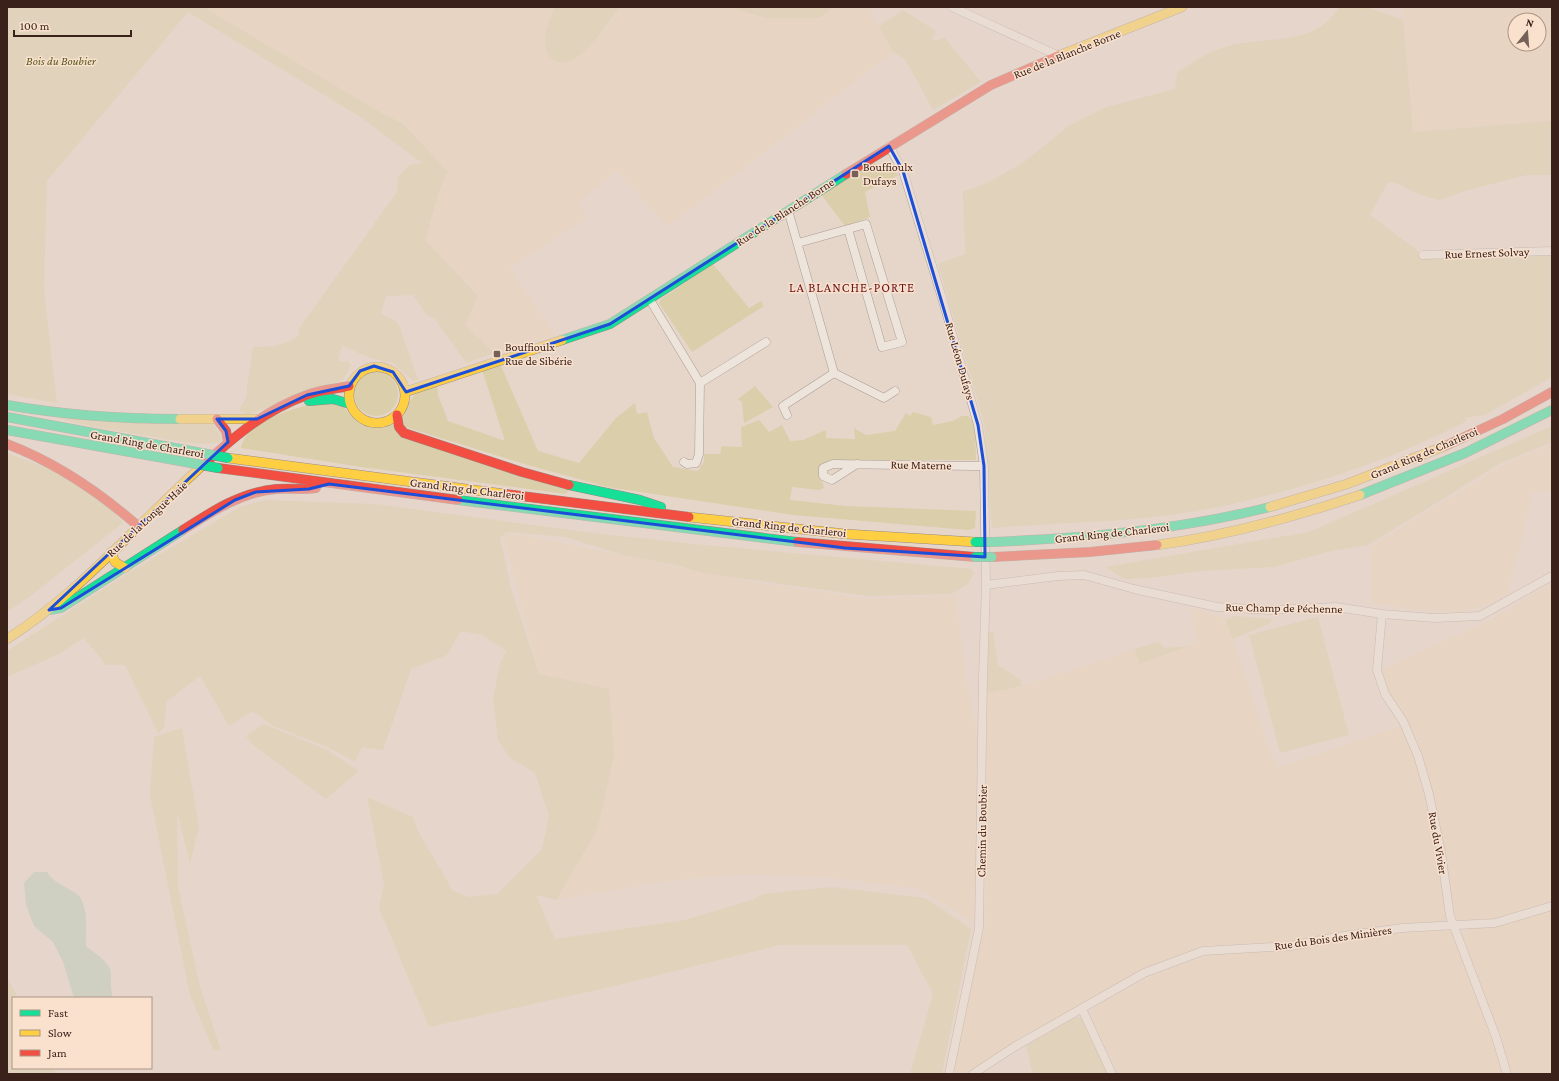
<svg xmlns="http://www.w3.org/2000/svg" width="1559" height="1081" viewBox="0 0 1559 1081" font-family="'Crimson Pro',serif">
<rect width="100%" height="100%" fill="#e6d6ca"/>
<path fill="#e8d2b8" fill-rule="evenodd" d="M 203,7 L 554,7 L 547,29 L 545,49 L 548,55 L 555,62 L 561,63 L 579,55 L 601,35 L 619,7 L 730,7 L 766,18 L 805,18 L 820,17 L 833,7 L 877,7 L 869,13 L 879,26 L 893,52 L 668,227 L 617,171 L 578,203 L 587,217 L 509,268 L 556,336 L 494,353 L 465,325 L 478,295 L 425,240 L 440,188 L 448,172 L 402,123 L 383,114 Z
M 1402,7 L 1552,7 L 1552,121 L 1413,132 ZM 1515,20 L 1539,20 L 1539,44 L 1515,44 Z
M 1552,444 L 1552,491 L 1532,492 L 1520,547 L 1507,593 L 1496,601 L 1464,612 L 1424,611 L 1372,603 L 1370,547 L 1504,465 Z
M 503,533 L 532,537 L 754,582 L 868,599 L 956,596 L 965,675 L 976,729 L 979,822 L 974,922 L 920,889 L 835,878 L 745,874 L 672,880 L 556,900 L 597,830 L 614,756 L 539,674 Z
M 1552,583 L 1552,901 L 1500,919 L 1474,921 L 1455,919 L 1437,812 L 1418,739 L 1389,697 L 1381,670 L 1493,619 Z
M 1191,608 L 1226,619 L 1269,751 L 1278,768 L 1400,726 L 1416,758 L 1433,823 L 1450,917 L 1442,922 L 1288,944 L 1241,944 L 1198,947 L 1155,967 L 972,1071 L 960,1074 L 951,1074 L 985,927 L 987,693 L 1025,685 L 1135,649 L 1139,664 L 1197,642 Z
M 1552,910 L 1552,1074 L 1512,1074 L 1461,937 L 1467,929 Z
M 1455,930 L 1505,1074 L 1119,1074 L 1092,1019 L 1094,1007 L 1154,975 L 1205,956 L 1244,951 L 1291,949 L 1406,932 Z"/>
<path fill="#dbceaa" d="M 7,7 L 203,7 L 383,114 L 402,123 L 448,172 L 440,188 L 425,240 L 478,296 L 465,325 L 494,353 L 466,363 L 435,319 L 426,314 L 413,295 L 386,296 L 381,314 L 395,320 L 399,325 L 418,379 L 413,381 L 393,363 L 370,358 L 343,346 L 338,357 L 340,362 L 348,361 L 351,365 L 343,380 L 253,413 L 246,415 L 239,410 L 247,396 L 247,387 L 253,347 C 271,347 284,346 299,335 L 298,330 L 397,192 L 398,177 L 409,165 L 422,163 L 362,118 L 188,12 L 47,181 L 44,290 L 57,403 L 7,394 Z
M 554,7 L 619,7 C 610,21 573,78 552,59 C 546,54 545,48 545,40 C 545,28 552,18 554,7 Z
M 730,7 L 833,7 L 820,17 L 805,18 L 766,18 Z
M 1339,7 L 1367,7 L 1403,20 L 1413,132 L 1552,121 L 1552,175 L 1527,175 L 1468,190 L 1439,200 L 1415,193 L 1399,184 L 1388,182 L 1370,215 L 1423,255 L 1421,259 L 1552,253 L 1552,377 L 1485,415 L 1464,418 L 1467,421 C 1383,464 1290,494 1197,511 C 1130,523 1060,522 992,528 L 984,423 L 938,264 L 965,254 L 963,192 L 989,182 L 1024,162 L 1070,125 L 1106,107 L 1175,89 L 1177,73 C 1195,60 1213,49 1235,44 C 1273,37 1316,45 1339,7 Z
M 903,10 L 936,31 L 932,38 L 935,41 L 945,38 L 981,82 L 933,110 L 905,59 L 893,52 L 879,26 Z
M 873,163 L 887,167 L 899,175 L 865,192 L 870,217 L 845,226 L 820,193 Z
M 713,264 L 749,308 L 761,301 L 764,306 L 692,352 L 659,303 L 661,299 Z
M 501,366 L 538,451 L 579,463 L 616,418 L 635,403 L 637,414 L 647,412 L 654,438 L 673,467 L 698,471 L 704,461 L 704,454 L 720,454 L 722,446 L 742,447 L 741,427 L 759,420 L 769,432 L 782,425 L 790,441 L 803,440 L 826,430 L 826,438 L 855,439 L 854,428 L 866,435 L 895,431 L 906,413 L 910,416 L 913,412 L 931,417 L 933,425 L 953,421 L 962,416 L 968,416 L 975,423 L 976,460 L 832,460 L 825,463 L 819,470 L 824,488 L 819,490 L 792,487 L 790,500 L 846,506 L 976,511 L 975,528 L 968,530 L 793,515 L 607,487 L 521,463 L 405,427 L 402,414 L 414,395 L 437,383 L 438,395 L 448,421 L 505,441 L 482,370 Z
M354 394a22 22 0 1 1 44 0a22 22 0 1 1-44 0Z
M 755,386 L 773,407 L 744,423 L 742,402 L 738,399 Z
M 315,403 L 341,403 C 355,424 367,430 392,424 L 569,489 L 566,494 L 361,467 L 241,448 C 247,420 291,410 315,403 Z
M 48,415 L 213,423 L 221,437 L 220,442 C 201,447 172,440 153,437 C 117,431 82,426 48,415 Z
M 1552,426 L 1552,442 L 1501,463 L 1368,545 L 1331,551 L 1274,567 L 1202,571 L 1149,578 L 1125,579 L 1105,567 L 1309,532 Z
M 7,453 L 45,467 L 95,491 L 123,523 L 29,597 L 7,612 Z
M 265,500 L 375,504 L 601,534 L 704,545 L 972,569 L 974,573 L 968,584 L 951,594 L 868,596 L 704,573 L 676,565 L 623,555 L 565,537 L 507,532 L 500,537 L 511,588 L 539,674 L 609,689 L 614,756 L 597,830 L 556,900 L 536,895 L 555,939 L 685,920 L 752,900 L 763,894 L 832,887 L 925,898 L 971,929 L 942,1074 L 910,1074 L 933,994 L 907,945 L 780,945 L 610,987 L 429,1027 L 379,908 L 384,884 L 367,797 L 413,817 L 418,831 L 453,891 L 469,897 L 497,894 L 542,849 L 549,816 L 535,773 L 509,757 L 498,740 L 493,699 L 500,663 L 506,651 L 483,635 L 461,631 L 447,655 L 411,669 L 383,750 L 362,747 L 355,762 L 328,747 L 273,726 L 253,711 L 229,726 L 200,676 L 167,701 L 164,728 L 158,733 L 125,665 L 106,665 L 84,638 L 59,654 L 7,677 L 7,651 L 130,572 L 240,507 Z
M 1236,616 L 1273,619 L 1269,624 L 1232,639 L 1226,619 Z
M 1318,617 L 1349,735 L 1280,753 L 1249,635 Z
M 988,632 L 993,632 L 998,665 L 1021,680 L 1021,686 L 987,693 Z
M 1158,642 L 1165,648 L 1189,646 L 1139,664 L 1135,649 Z
M 264,724 L 327,750 L 359,771 L 326,799 L 253,745 L 246,736 Z
M 182,728 L 199,827 L 190,864 L 177,811 L 178,887 L 200,987 L 221,1051 L 213,1049 L 190,995 L 150,795 L 154,737 Z
M 7,977 L 18,998 L 13,998 L 13,1068 L 54,1068 L 56,1074 L 7,1074 Z
M 1079,1017 L 1084,1019 L 1109,1074 L 1033,1074 L 1026,1046 L 1074,1018 Z"/>
<path fill="#b6c9b8" d="M 34,872 L 47,872 C 55,886 76,889 81,899 C 89,913 85,931 86,946 C 95,954 112,962 111,976 C 111,985 111,990 113,998 L 74,998 L 63,962 L 53,942 L 34,926 L 26,905 L 24,883 Z"/>
<g fill="none" stroke-linecap="round" stroke-linejoin="round">
<g stroke="#ab9c94" stroke-width="9">
<path id="street" d="M 952,7 L 1059,56
M 889,146 L 903,171 L 943,301 L 978,425 L 984,466 L 986,585 L 983,678 L 979,928 L 949,1074
M 788,210 L 834,373 L 884,398 L 895,391
M 798,243 L 866,224 L 902,342 L 882,347 L 848,229
M 1423,255 L 1552,251
M 650,300 L 700,383 L 699,454 L 696,463 L 687,464 L 684,462
M 700,383 L 766,342
M 787,415 L 783,406 L 834,373
M 857,464 L 832,480 L 823,476 L 823,468 L 833,464 L 973,466 L 984,466
M 986,585 L 1058,576 L 1084,575 L 1134,589 L 1217,607 L 1270,610 L 1336,607 L 1382,614 L 1435,618 L 1480,616 L 1552,576
M 1382,614 L 1377,670 L 1385,694 L 1403,721 L 1418,756 L 1429,794 L 1441,852 L 1450,916 L 1496,1037 L 1507,1074
M 1082,1009 L 1112,1074
M 973,1074 L 1014,1047 L 1144,973 L 1203,951 L 1291,946 L 1336,937 L 1402,928 L 1495,923 L 1552,906"/>
</g>
<g stroke="#9a8b84" stroke-width="10">
<path id="fast" d="M 562,340 L 610,324 L 846,174
M 309,401 L 333,399 L 350,404
M 7,405 C 64,415 121,419 180,419
M 7,417 L 202,453
M 7,430 L 191,463
M 569,485 L 640,500 L 661,507
M 1360,495 L 1465,453 L 1552,410
M 458,500 L 797,542
M 992,542 C 1086,538 1179,530 1270,507
M 49,610 L 61,608 L 183,530"/>
</g>
<g stroke="#9a8b84" stroke-width="10">
<path id="slow" d="M 1058,56 L 1182,7
M349 395a28 28 0 1 1 56 0a28 28 0 1 1-56 0Z
M 405,392 L 562,340
M 180,419 L 257,419
M 228,458 L 505,494
M 1270,507 L 1347,484 L 1445,446
M 689,517 L 846,534 L 975,542
M 1157,545 C 1226,536 1294,517 1360,495
M 111,552 L 115,562 L 125,568
M 7,639 C 81,592 138,523 203,465"/>
</g>
<g stroke="#9a8b84" stroke-width="10">
<path id="jam" d="M 846,174 L 991,85 L 1058,56
M 397,415 L 399,427 L 404,433 L 522,472 L 569,485
M 217,419 L 226,431 L 228,442
M 7,444 C 57,463 98,491 138,526
M 1445,446 L 1503,419 L 1552,392
M 203,465 C 235,436 265,410 307,395 C 320,390 335,389 349,386
M 218,468 L 458,500
M 505,494 L 689,517
M 183,530 C 211,512 241,492 276,489 C 289,488 303,490 316,488
M 797,542 L 975,557
M 992,557 L 1090,552 L 1157,545"/>
</g>
<use href="#street" stroke="#ede4dc" stroke-width="8"/>
<use href="#fast" stroke="#16e098" stroke-width="9"/>
<use href="#slow" stroke="#ffcf43" stroke-width="9"/>
<use href="#jam" stroke="#f24e42" stroke-width="9"/>
<g stroke="#90817a" stroke-width="10" stroke-linecap="butt">
<path id="fast-bridge" d="M 202,453 L 228,458
M 191,463 L 218,468
M 975,542 L 992,542
M 975,557 L 992,557"/>
</g>
<use href="#fast-bridge" stroke="#16e098" stroke-width="9"/>
</g>
<path d="M0 0H1559V1081H0ZM 889,146 L 903,171 L 978,425 L 984,466 L 985,557 L 845,548 L 329,484 L 309,489 L 256,492 L 235,500 L 61,608 L 49,610 L 228,442 L 226,431 L 217,419 L 257,419 L 307,395 L 349,386 L 360,371 L 374,366 L 393,372 L 406,392 L 610,324 Z" fill="#e6d6ca" fill-opacity=".55" fill-rule="evenodd"/>
<path fill="none" stroke="#1d4ed8" stroke-width="3" stroke-linejoin="round" d="M 889,146 L 903,171 L 978,425 L 984,466 L 985,557 L 845,548 L 329,484 L 309,489 L 256,492 L 235,500 L 61,608 L 49,610 L 228,442 L 226,431 L 217,419 L 257,419 L 307,395 L 349,386 L 360,371 L 374,366 L 393,372 L 406,392 L 610,324 Z"/>
<g fill="#766158" stroke="#f9e1ce" stroke-width="1.5">
<rect x="851" y="170" width="8" height="8" rx="2"/>
<rect x="493" y="350" width="8" height="8" rx="2"/>
</g>
<g text-anchor="middle" stroke-width="3" stroke-linejoin="round" paint-order="stroke">
<g font-size="12" fill="#3a221b" stroke="#f9e1ce">
<text transform="translate(1067 54) rotate(-22)" y="4">Rue de la Blanche Borne</text>
<text transform="translate(785 212) rotate(-33)" y="4">Rue de la Blanche Borne</text>
<text transform="translate(1487 253) rotate(-2)" y="4">Rue Ernest Solvay</text>
<text transform="translate(960 361) rotate(74)" y="4">Rue Léon Dufays</text>
<text transform="translate(147 444) rotate(10)" y="4">Grand Ring de Charleroi</text>
<text transform="translate(1424 453) rotate(-23)" y="4">Grand Ring de Charleroi</text>
<text transform="translate(921 465) rotate(1)" y="4">Rue Materne</text>
<text transform="translate(467 489) rotate(7)" y="4">Grand Ring de Charleroi</text>
<text transform="translate(147 519) rotate(-43)" y="4">Rue de la Longue Haie</text>
<text transform="translate(789 527) rotate(6)" y="4">Grand Ring de Charleroi</text>
<text transform="translate(1112 533) rotate(-6)" y="4">Grand Ring de Charleroi</text>
<text transform="translate(1284 608) rotate(1)" y="4">Rue Champ de Péchenne</text>
<text transform="translate(982 831) rotate(-89)" y="4">Chemin du Boubier</text>
<text transform="translate(1438 843) rotate(80)" y="4">Rue du Vivier</text>
<text transform="translate(1333 938) rotate(-8)" y="4">Rue du Bois des Minières</text>
</g>
<g font-size="12" font-style="italic" fill="#59591f" stroke="#f9e1ce">
<text x="61" y="65">Bois du Boubier</text>
</g>
<g font-size="12" fill="#3a221b" stroke="#f9e1ce" text-anchor="start">
<text x="863" y="171">Bouffioulx<tspan x="863" dy="14">Dufays</tspan></text>
<text x="505" y="351">Bouffioulx<tspan x="505" dy="14">Rue de Sibérie</tspan></text>
</g>
<g font-size="13" letter-spacing="1" fill="#6c1519" stroke="#f9e1ce">
<text x="852" y="292">LA BLANCHE-PORTE</text>
</g>
</g>
<rect width="1559" height="1081" fill="none" stroke="#3a221b" stroke-width="16"/>
<rect x="12" y="997" width="140" height="72" fill="#f9e1ce" stroke="#ad9586"/>
<rect x="20" y="1010" width="20" height="6" fill="#16e098" stroke="#ad9586"/>
<text x="48" y="1017" font-size="12" fill="#3a221b">Fast</text>
<rect x="20" y="1030" width="20" height="6" fill="#ffcf43" stroke="#ad9586"/>
<text x="48" y="1037" font-size="12" fill="#3a221b">Slow</text>
<rect x="20" y="1050" width="20" height="6" fill="#f24e42" stroke="#ad9586"/>
<text x="48" y="1057" font-size="12" fill="#3a221b">Jam</text>
<g transform="translate(1527 32) rotate(17)"><circle r="19" fill="#f9e1ce" stroke="#ad9586"/>
<path d="M0-3L7 15L0 10L-7 15Z" fill="#766158"/>
<text y="-6" font-size="11" font-weight="bold" text-anchor="middle" fill="#3a221b">N</text>
</g>
<path d="M14 30v6h117v-6" fill="none" stroke="#3a221b" stroke-width="2"/>
<text x="20" y="30" font-size="12" fill="#3a221b" stroke="#f9e1ce" stroke-width="3" paint-order="stroke">100 m</text>
</svg>
